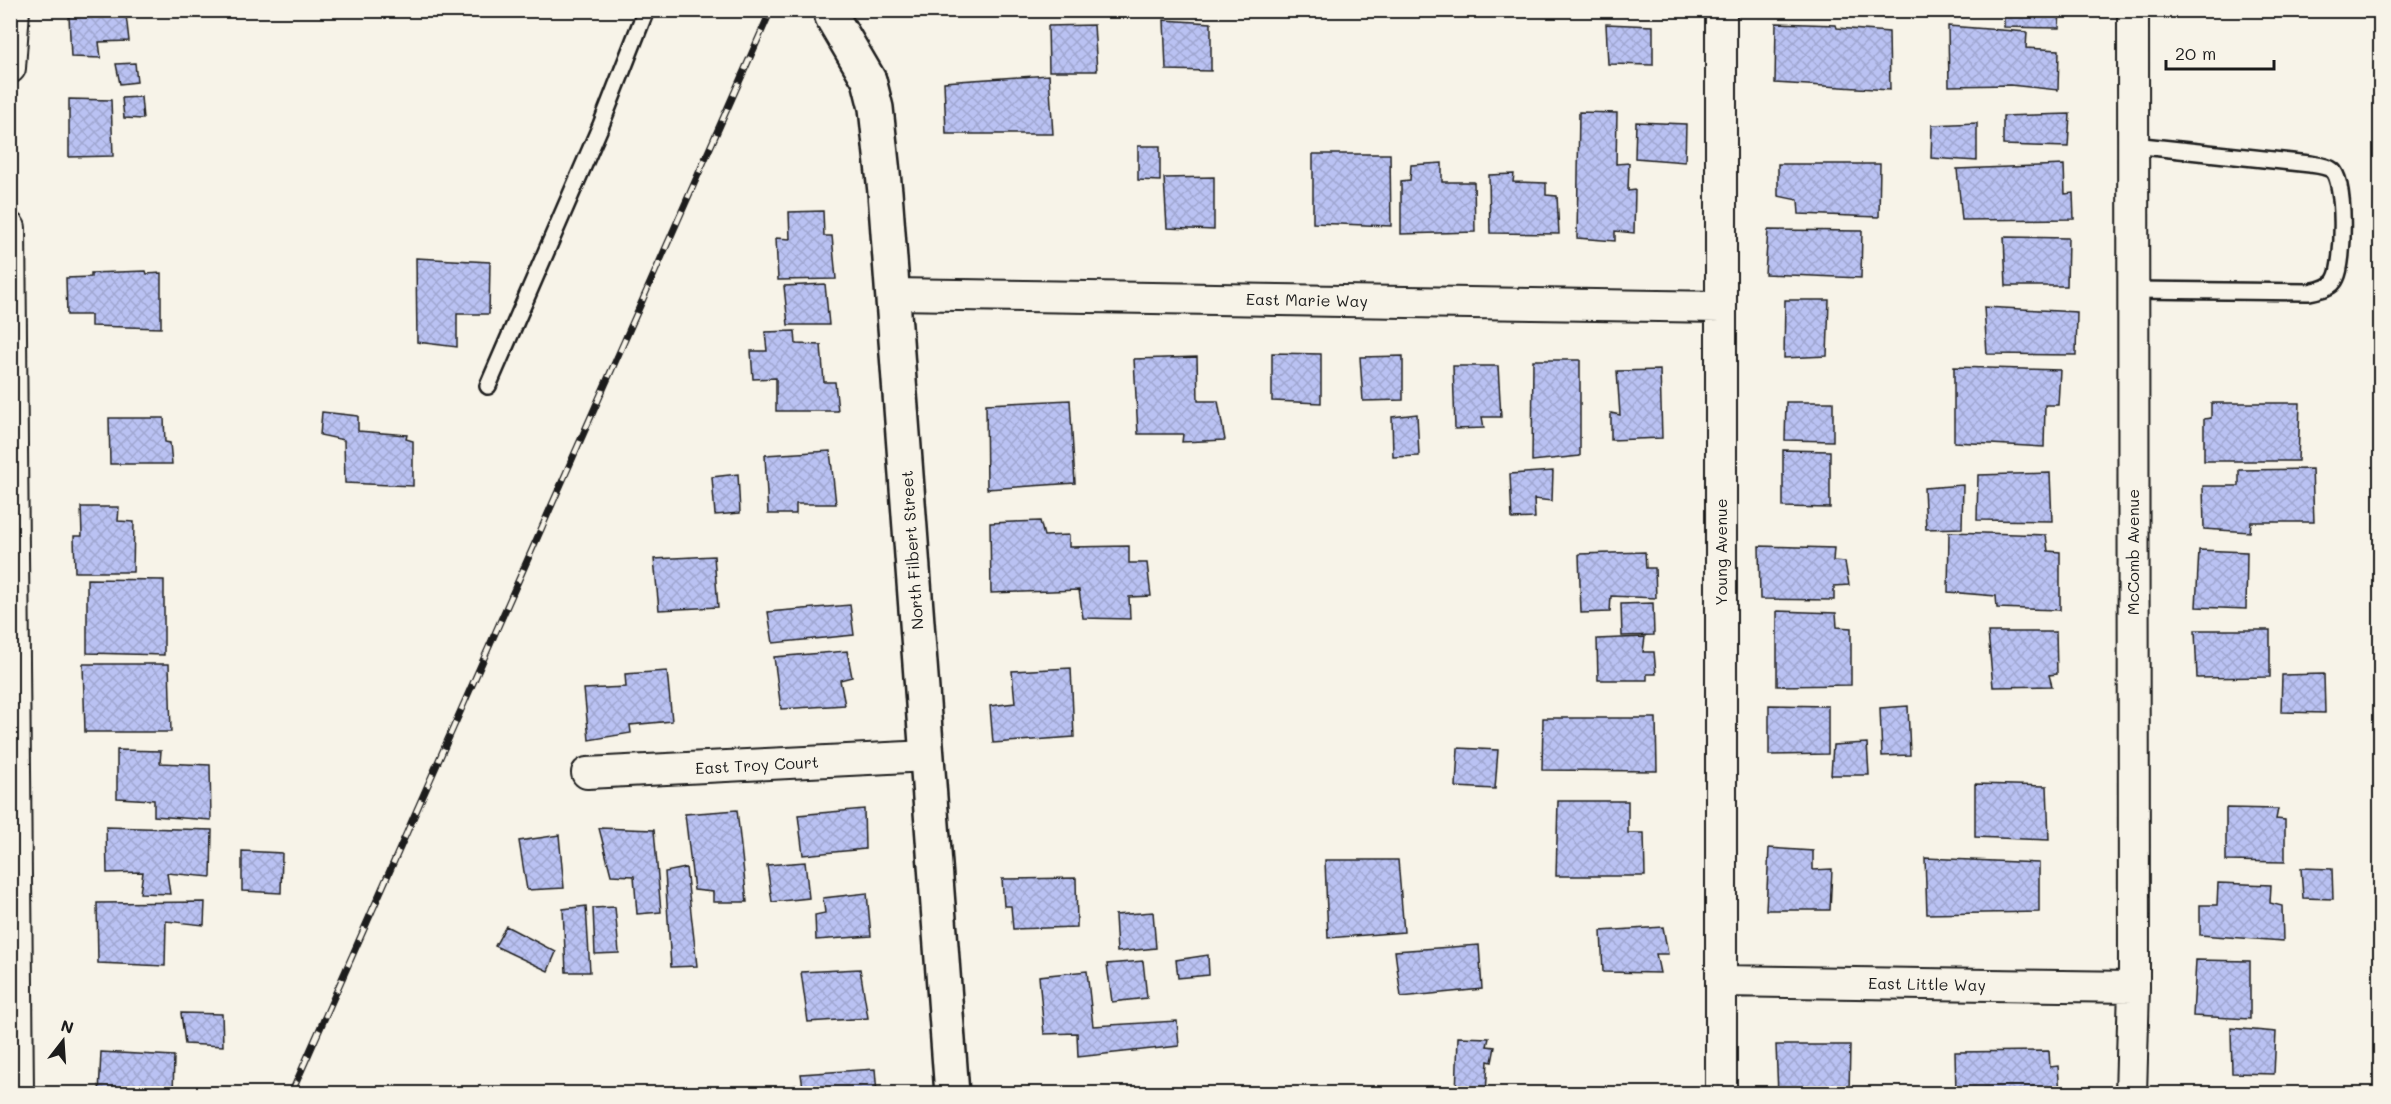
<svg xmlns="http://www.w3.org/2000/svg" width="2391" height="1104" viewBox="0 0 2391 1104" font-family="Mali,sans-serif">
<defs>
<pattern id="building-cross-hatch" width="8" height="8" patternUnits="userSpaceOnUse" patternTransform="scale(1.5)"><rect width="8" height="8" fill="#bac2f3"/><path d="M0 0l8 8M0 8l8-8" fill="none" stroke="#9fa6d0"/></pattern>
</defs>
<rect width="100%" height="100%" fill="#f7f3e8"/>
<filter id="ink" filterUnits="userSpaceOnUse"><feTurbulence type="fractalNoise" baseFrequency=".0167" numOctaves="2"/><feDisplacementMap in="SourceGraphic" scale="12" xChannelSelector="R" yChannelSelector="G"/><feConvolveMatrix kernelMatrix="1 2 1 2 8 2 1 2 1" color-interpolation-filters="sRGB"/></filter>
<g filter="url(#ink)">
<path fill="url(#building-cross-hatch)" stroke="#1c1c1c" stroke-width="1.5" d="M 2004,10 L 2060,10 L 2059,28 L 2004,27 Z
M 126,15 L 129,41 L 99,42 L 101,58 L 71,57 L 69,16 Z
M 1164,20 L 1211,23 L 1211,71 L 1166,70 Z
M 1776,23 L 1836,25 L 1837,28 L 1889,32 L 1890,90 L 1775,83 Z
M 1606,24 L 1653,26 L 1653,65 L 1608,64 Z
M 1094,25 L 1097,71 L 1049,71 L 1048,26 Z
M 1948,26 L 2027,32 L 2026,48 L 2059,50 L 2058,90 L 2010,85 L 1949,86 Z
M 135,63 L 137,82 L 120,84 L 116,64 Z
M 1049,75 L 1053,134 L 946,134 L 944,82 Z
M 141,97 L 143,119 L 124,118 L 122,98 Z
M 69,99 L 111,100 L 113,156 L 69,157 Z
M 1579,112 L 1617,113 L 1616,164 L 1629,163 L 1628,191 L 1635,190 L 1634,233 L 1615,231 L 1615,241 L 1577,238 Z
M 2070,114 L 2068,147 L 2003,145 L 2003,116 Z
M 1636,122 L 1686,124 L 1685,162 L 1635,158 Z
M 1977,123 L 1977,161 L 1931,158 L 1932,125 Z
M 1138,146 L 1160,146 L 1160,181 L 1138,180 Z
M 1313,154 L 1390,154 L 1391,226 L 1313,223 Z
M 1442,163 L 1442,182 L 1474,182 L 1475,232 L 1401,234 L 1401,181 L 1410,180 L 1411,165 Z
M 1778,164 L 1880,164 L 1879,217 L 1799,214 L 1798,200 L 1778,196 Z
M 2064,165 L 2065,194 L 2073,193 L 2074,219 L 1962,220 L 1957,169 Z
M 1514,174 L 1513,182 L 1546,183 L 1546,195 L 1557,196 L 1559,234 L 1490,233 L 1489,175 Z
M 1214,177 L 1214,230 L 1167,228 L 1164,178 Z
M 823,211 L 824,236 L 832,236 L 836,279 L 778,280 L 776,238 L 790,239 L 789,212 Z
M 1768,230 L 1862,231 L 1861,278 L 1765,274 Z
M 2004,237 L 2068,238 L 2067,286 L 2006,286 Z
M 416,258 L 490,262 L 489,314 L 457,314 L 457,347 L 417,342 Z
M 146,271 L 147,274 L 161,273 L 161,328 L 91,326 L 91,315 L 67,315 L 66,278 L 91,277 L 91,273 Z
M 825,284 L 829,325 L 788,325 L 784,286 Z
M 1785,300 L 1829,300 L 1827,356 L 1784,358 Z
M 1984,307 L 2077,312 L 2076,355 L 1987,354 Z
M 795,331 L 796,344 L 821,345 L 824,382 L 835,382 L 838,411 L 776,411 L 776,378 L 753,379 L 751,351 L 767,351 L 765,332 Z
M 1272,353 L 1321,354 L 1321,403 L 1272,401 Z
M 1403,356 L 1403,400 L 1363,401 L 1360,357 Z
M 1197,357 L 1198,401 L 1218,401 L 1225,440 L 1182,442 L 1183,434 L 1138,434 L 1134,359 Z
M 1533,360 L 1580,360 L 1580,456 L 1532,461 Z
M 1453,366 L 1498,366 L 1501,417 L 1482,417 L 1484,428 L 1455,429 Z
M 1954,367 L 2060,370 L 2058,405 L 2045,405 L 2044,447 L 1954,442 Z
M 1660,370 L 1662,438 L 1611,440 L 1611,413 L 1620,415 L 1617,371 Z
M 1070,400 L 1075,483 L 987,489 L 986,404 Z
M 1786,402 L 1833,402 L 1833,441 L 1785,440 Z
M 2211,403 L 2300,403 L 2298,461 L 2204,461 L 2204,419 L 2211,418 Z
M 322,412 L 358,416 L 358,431 L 407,435 L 406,439 L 413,441 L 413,486 L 345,483 L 344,440 L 320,435 Z
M 1417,414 L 1419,456 L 1393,457 L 1392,417 Z
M 109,418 L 164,418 L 165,442 L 170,443 L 172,464 L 110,464 Z
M 1783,450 L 1830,451 L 1830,508 L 1783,507 Z
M 830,451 L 836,504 L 796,504 L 796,514 L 768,514 L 765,455 Z
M 2312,469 L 2314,522 L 2251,522 L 2250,532 L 2204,529 L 2203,486 L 2239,486 L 2239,470 Z
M 1553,471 L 1552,501 L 1534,499 L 1535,518 L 1512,519 L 1510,474 Z
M 2050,473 L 2052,521 L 1977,520 L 1978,475 Z
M 738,474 L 740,513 L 715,515 L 712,477 Z
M 1963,485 L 1962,528 L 1926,529 L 1924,488 Z
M 81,507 L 119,507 L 118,521 L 134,522 L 133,572 L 75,572 L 74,536 L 82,536 Z
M 1040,521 L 1044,536 L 1069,535 L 1069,547 L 1129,546 L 1129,563 L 1147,563 L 1151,596 L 1129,597 L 1130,619 L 1083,618 L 1079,590 L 991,593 L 990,523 Z
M 1949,532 L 2046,535 L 2048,551 L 2060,552 L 2060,610 L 1997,608 L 1996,596 L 1948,592 Z
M 1759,546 L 1834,548 L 1833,561 L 1845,562 L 1849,585 L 1834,586 L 1834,600 L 1760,599 Z
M 2199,550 L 2247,552 L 2246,609 L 2196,607 Z
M 1645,552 L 1646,568 L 1655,568 L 1656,598 L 1611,596 L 1610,612 L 1581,613 L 1579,554 Z
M 714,556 L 718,607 L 659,610 L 654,559 Z
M 87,579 L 164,580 L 164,655 L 87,653 Z
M 1653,603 L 1654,635 L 1622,636 L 1621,604 Z
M 850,605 L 854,635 L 773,643 L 768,612 Z
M 1777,611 L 1836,613 L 1837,627 L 1851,628 L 1851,685 L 1777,686 Z
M 2195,630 L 2270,630 L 2270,677 L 2197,678 Z
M 1988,632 L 2056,632 L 2057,674 L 2049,675 L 2052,686 L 1993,687 Z
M 1645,637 L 1643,652 L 1654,652 L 1656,674 L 1647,674 L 1647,680 L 1598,680 L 1597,639 Z
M 847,651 L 852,677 L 840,680 L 845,705 L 781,709 L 774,657 Z
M 83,664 L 169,664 L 171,732 L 85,732 Z
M 1071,668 L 1074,737 L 993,743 L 990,706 L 1015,703 L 1012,671 Z
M 667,671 L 672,721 L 630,725 L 631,733 L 589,740 L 584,689 L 626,687 L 625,674 Z
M 2324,674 L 2325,713 L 2281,712 L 2282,675 Z
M 1769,705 L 1828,706 L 1828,754 L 1769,755 Z
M 1908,706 L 1910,755 L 1882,756 L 1880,708 Z
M 1543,718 L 1656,718 L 1657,771 L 1542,770 Z
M 1867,743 L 1869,775 L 1831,775 L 1833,745 Z
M 1458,748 L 1498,750 L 1495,789 L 1456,787 Z
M 117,750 L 161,751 L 160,763 L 210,765 L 211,820 L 154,816 L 154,800 L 117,798 Z
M 1975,784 L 2047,786 L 2049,840 L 1975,837 Z
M 1558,801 L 1628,801 L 1628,833 L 1644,833 L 1645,876 L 1556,876 Z
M 2226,808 L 2278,809 L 2276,819 L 2285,820 L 2285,862 L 2226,861 Z
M 864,809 L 865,849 L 803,855 L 798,815 Z
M 737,810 L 747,902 L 713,902 L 713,892 L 694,890 L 685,814 Z
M 106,827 L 212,830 L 211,877 L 167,873 L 170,894 L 140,893 L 143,872 L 107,873 Z
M 599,828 L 654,830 L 661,912 L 637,914 L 634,876 L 611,875 Z
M 559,835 L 564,888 L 527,890 L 519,841 Z
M 1769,848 L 1813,851 L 1813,870 L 1832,869 L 1830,910 L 1766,910 Z
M 242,851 L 282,853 L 281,893 L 242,891 Z
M 1925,858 L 2039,863 L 2039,912 L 1927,914 Z
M 1325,860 L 1398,860 L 1404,932 L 1328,938 Z
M 805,862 L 809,898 L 772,902 L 767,865 Z
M 686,868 L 697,966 L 671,967 L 665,872 Z
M 2301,868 L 2332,869 L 2333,899 L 2303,898 Z
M 1076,878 L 1077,927 L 1013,929 L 1011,906 L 1004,906 L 1002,879 Z
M 2218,883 L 2271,885 L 2270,903 L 2282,906 L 2283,941 L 2200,935 L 2200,905 L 2217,905 Z
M 867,893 L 871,936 L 816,940 L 815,915 L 825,913 L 823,898 Z
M 205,902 L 204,925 L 166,921 L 165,966 L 98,963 L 97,903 Z
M 586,906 L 590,972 L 566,972 L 563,909 Z
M 615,907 L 619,953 L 595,954 L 593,908 Z
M 1153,912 L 1156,948 L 1117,952 L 1115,915 Z
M 506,926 L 556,952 L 548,971 L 495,946 Z
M 1663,927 L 1668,954 L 1656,954 L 1660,973 L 1603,972 L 1601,931 Z
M 1479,945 L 1482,989 L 1401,997 L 1395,951 Z
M 1208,955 L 1209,975 L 1178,978 L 1176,960 Z
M 2196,960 L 2250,961 L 2250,1019 L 2193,1016 Z
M 1143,961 L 1147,998 L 1112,1002 L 1107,964 Z
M 860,969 L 868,1018 L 808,1022 L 801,972 Z
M 1087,971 L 1093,1026 L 1177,1021 L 1179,1046 L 1078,1057 L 1077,1033 L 1044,1034 L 1039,976 Z
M 181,1013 L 222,1014 L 223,1046 L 185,1044 Z
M 2231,1028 L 2276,1032 L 2274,1074 L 2232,1073 Z
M 1458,1037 L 1489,1038 L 1487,1046 L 1495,1047 L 1492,1062 L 1488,1061 L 1486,1094 L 1456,1094 Z
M 1776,1045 L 1850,1045 L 1849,1093 L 1778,1094 Z
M 2049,1051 L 2050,1067 L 2058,1066 L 2060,1094 L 1956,1093 L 1955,1052 Z
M 101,1052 L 174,1056 L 173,1094 L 99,1094 Z
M 875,1069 L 877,1094 L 804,1094 L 801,1074 Z
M 799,1085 L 800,1094 L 752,1094 L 752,1090 Z
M 1652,1091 L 1652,1094 L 1549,1094 Z"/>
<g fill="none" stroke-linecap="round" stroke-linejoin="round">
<g stroke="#1c1c1c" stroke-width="20">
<path id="lane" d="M 2133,145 L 2310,164 C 2317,165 2327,166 2332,170 C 2346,180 2344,263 2336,278 C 2332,288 2319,290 2309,292 L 2133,290
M 488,386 L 601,125 L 646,10"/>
</g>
<g stroke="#1c1c1c" stroke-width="34">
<path id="street" d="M 1721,10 L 1721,1094
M 10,68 L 14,10
M 10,228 L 18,1094
M 892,294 L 1721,307
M 587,773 L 928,756
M 1721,981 L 2134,987
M 2131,1094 L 2134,987 L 2133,10"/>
</g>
<g stroke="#1c1c1c" stroke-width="38">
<path id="secondary" d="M 832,17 L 869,80 L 876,108 L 885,192 L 952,1094"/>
</g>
<use href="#lane" stroke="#f7f3e8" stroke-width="15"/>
<use href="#street" stroke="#f7f3e8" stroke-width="30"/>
<use href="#secondary" stroke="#f7f3e8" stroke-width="33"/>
<g stroke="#1c1c1c" stroke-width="7">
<path id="rail" d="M 291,1094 L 771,10"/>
</g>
<use href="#rail" stroke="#f7f3e8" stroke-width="4.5" stroke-dasharray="14" stroke-linecap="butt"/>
</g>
</g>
<g text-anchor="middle" stroke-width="5" stroke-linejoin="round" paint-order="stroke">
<g font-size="16" fill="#1c1c1c" stroke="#f7f3e8">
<text transform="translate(1307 300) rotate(1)" y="6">East Marie Way</text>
<text transform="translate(912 550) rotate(-94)" y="6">North Filbert Street</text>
<text transform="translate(1721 552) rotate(-90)" y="6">Young Avenue</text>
<text transform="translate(2133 552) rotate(-90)" y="6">McComb Avenue</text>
<text transform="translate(757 765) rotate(-3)" y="6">East Troy Court</text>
<text transform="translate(1927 984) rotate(1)" y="6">East Little Way</text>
</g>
</g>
<rect width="2391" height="1104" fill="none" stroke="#f7f3e8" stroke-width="36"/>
<rect x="18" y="18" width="2355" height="1068" fill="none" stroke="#1c1c1c" stroke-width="2" filter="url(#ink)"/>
<g transform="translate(63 1041) rotate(17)" stroke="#f7f3e8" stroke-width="4.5" paint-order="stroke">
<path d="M0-4.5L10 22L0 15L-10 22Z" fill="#1c1c1c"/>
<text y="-9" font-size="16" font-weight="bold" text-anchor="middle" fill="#1c1c1c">N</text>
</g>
<path d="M2166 60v9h108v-9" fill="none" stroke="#1c1c1c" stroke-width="3"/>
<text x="2175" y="60" font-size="18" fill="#1c1c1c" stroke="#f7f3e8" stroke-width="4.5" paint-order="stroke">20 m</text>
</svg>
